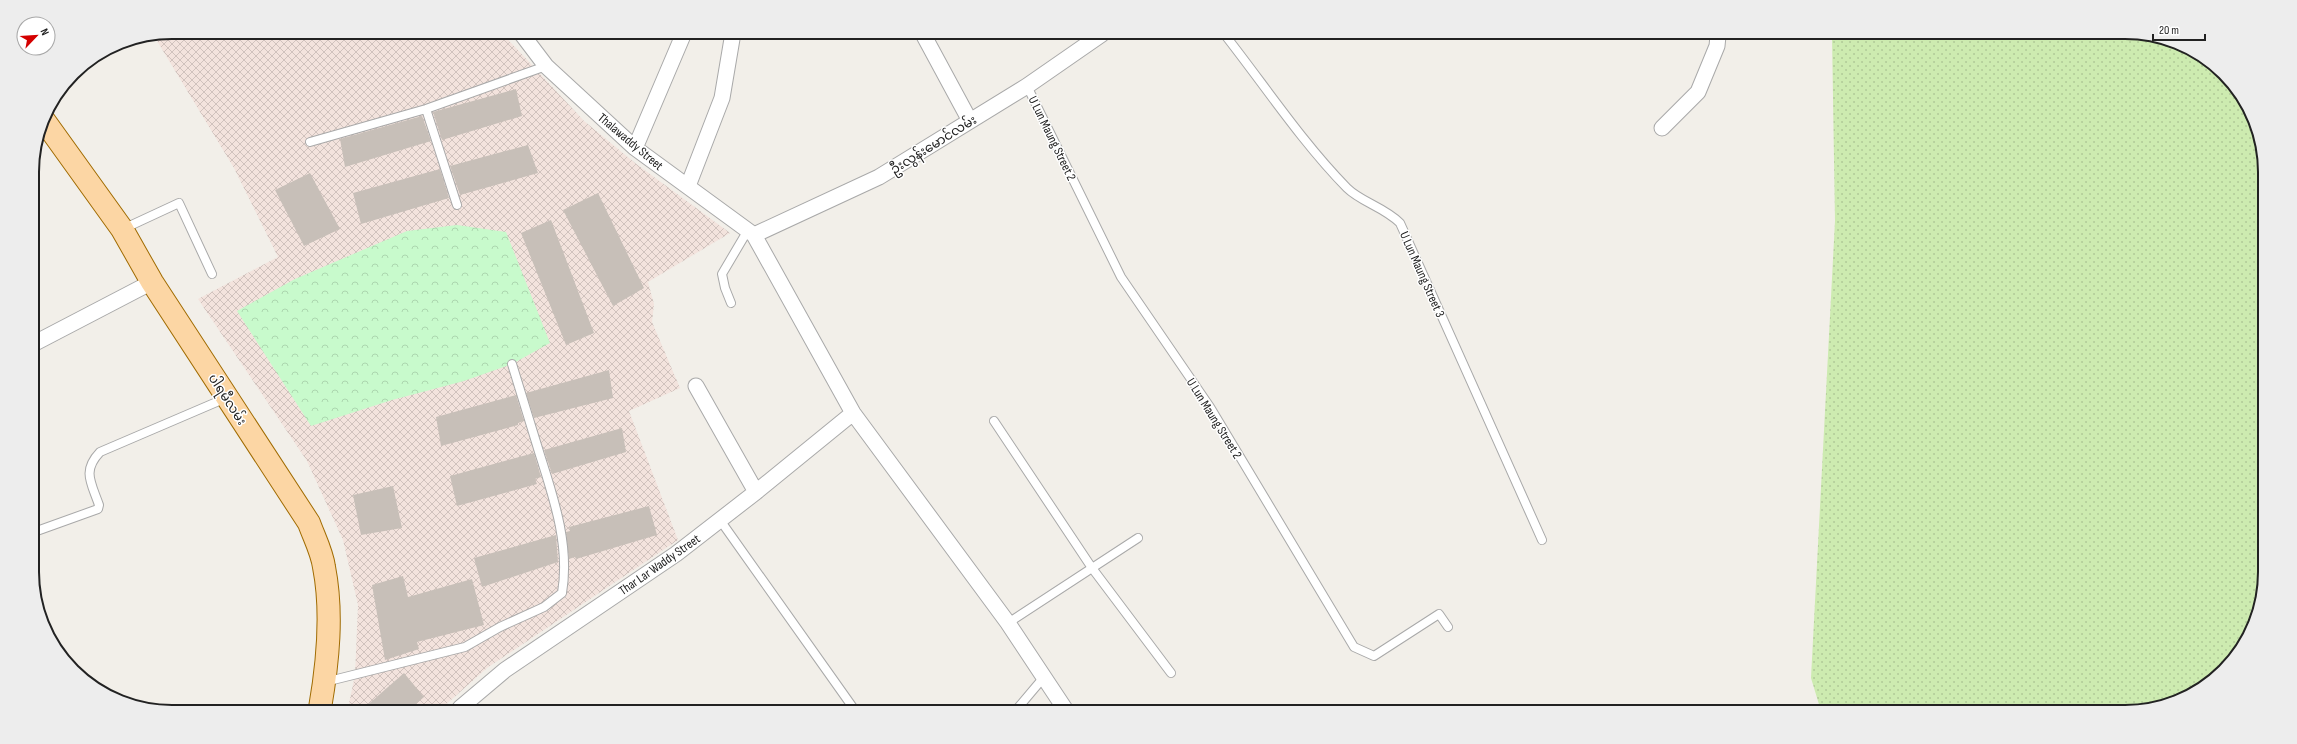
<svg xmlns="http://www.w3.org/2000/svg" width="2297" height="744" viewBox="0 0 2297 744" font-family="'Sofia Sans Condensed','Noto Sans Myanmar',sans-serif">
<defs>
<pattern id="military-cross-hatch" width="8" height="8" patternUnits="userSpaceOnUse"><rect width="8" height="8" fill="#f3e3dd"/><path d="M0 0l8 8M0 8l8-8" fill="none" stroke="#d0c2bd"/></pattern>
<pattern id="grass-dots" width="8" height="8" patternUnits="userSpaceOnUse"><rect width="8" height="8" fill="#cdebb0"/><path d="M2 2h.1M6 6h.1" fill="none" stroke="#b0c997" stroke-width="1.8" stroke-linecap="round"/></pattern>
<pattern id="park-crowns" width="20" height="18" patternUnits="userSpaceOnUse"><rect width="20" height="18" fill="#c8facc"/><path d="M2 6a3 3 0 1 1 6 0M12 15a3 3 0 1 1 6 0" fill="none" stroke="#acd6af"/></pattern>
</defs>
<rect width="100%" height="100%" fill="#f2efe9"/>
<path fill="url(#military-cross-hatch)" d="M 172,32 L 502,33 L 584,121 L 635,163 L 730,233 L 648,282 L 654,304 L 652,322 L 680,388 L 629,411 L 678,540 L 487,668 L 442,708 L 348,708 L 355,675 L 358,605 L 343,540 L 307,461 L 198,299 L 278,257 L 234,168 L 154,36 Z"/>
<path fill="url(#grass-dots)" d="M 1832,36 L 2161,37 L 2202,56 L 2230,80 L 2262,145 L 2260,608 L 2241,649 L 2210,683 L 2170,704 L 2134,712 L 1821,711 L 1811,678 L 1835,221 Z"/>
<path fill="url(#park-crowns)" d="M 457,225 L 506,232 L 550,343 L 512,364 L 464,381 L 392,400 L 311,426 L 237,311 L 295,279 L 407,231 Z"/>
<path fill="#c7bfb8" d="M 516,89 L 522,116 L 442,140 L 433,112 Z
M 422,116 L 431,141 L 345,167 L 340,139 Z
M 528,145 L 538,173 L 460,195 L 450,166 Z
M 440,169 L 449,198 L 361,224 L 353,193 Z
M 310,173 L 340,229 L 304,246 L 275,190 Z
M 598,193 L 644,288 L 613,306 L 563,210 Z
M 551,220 L 594,333 L 566,345 L 521,233 Z
M 609,370 L 613,398 L 534,418 L 526,393 Z
M 516,395 L 524,421 L 518,423 L 518,425 L 441,446 L 436,417 Z
M 622,428 L 626,452 L 552,474 L 544,450 Z
M 534,453 L 541,477 L 535,479 L 537,484 L 457,506 L 450,476 Z
M 393,486 L 402,528 L 361,535 L 353,495 Z
M 649,506 L 657,535 L 576,559 L 575,557 L 569,559 L 566,532 L 570,531 L 569,527 Z
M 556,535 L 558,562 L 482,587 L 474,558 Z
M 403,576 L 408,597 L 472,579 L 484,625 L 417,642 L 419,649 L 385,660 L 372,585 Z
M 404,673 L 424,697 L 411,708 L 364,708 Z"/>
<g fill="none" stroke-linecap="round" stroke-linejoin="round">
<g stroke="#a9a9a9" stroke-width="10">
<path id="service" d="M 1225,35 C 1265,86 1302,142 1347,188 C 1361,202 1384,207 1400,223 L 1542,540
M 1027,86 L 1121,277 L 1210,407 L 1354,647 L 1374,656 L 1439,614 L 1448,627
M 426,109 L 457,205
M 310,142 L 426,109 L 546,66
M 123,229 L 179,203 L 212,274
M 731,303 L 725,288 L 722,274 L 748,230
M 994,421 L 1092,568 L 1171,673
M 720,520 L 854,709
M 34,532 L 98,509 L 99,505 C 91,482 82,471 100,452 L 226,398
M 1008,623 L 1138,538
M 325,682 L 465,647 L 500,627 L 544,607 L 562,593 C 570,546 554,499 540,455 C 531,425 521,394 512,364
M 1017,709 L 1044,677"/>
</g>
<g stroke="#a9a9a9" stroke-width="17">
<path id="minor" d="M 521,33 L 546,66 L 635,148 L 754,235 L 853,413 L 1008,623 L 1065,709
M 923,34 L 970,121
M 1662,128 L 1698,92 L 1717,46 L 1718,36
M 635,148 L 684,33
M 688,186 L 722,98 L 733,33
M 754,235 L 879,177 L 1027,86 L 1102,34
M 33,344 L 152,282
M 696,386 L 756,492
M 460,708 L 505,670 L 676,554 L 756,492 L 853,413"/>
</g>
<g stroke="#a06b00" stroke-width="24">
<path id="primary" d="M 43,119 L 122,229 L 152,282 L 309,523 C 314,537 322,552 324,567 C 333,613 328,662 320,708"/>
</g>
<use href="#service" stroke="#fff" stroke-width="8"/>
<use href="#minor" stroke="#fff" stroke-width="15"/>
<use href="#primary" stroke="#fcd6a4" stroke-width="22"/>
</g>
<g text-anchor="middle" stroke-width="3" stroke-linejoin="round" paint-order="stroke">
<g font-size="13" fill="#222" stroke="#fff">
<text transform="translate(1053 138) rotate(64)" y="5">U Lun Maung Street 2</text>
<text transform="translate(631 141) rotate(40)" y="5">Thalawaddy Street</text>
<text transform="translate(933 144) rotate(-32)" y="5">ဦးလွန်းမောင်လမ်း</text>
<text transform="translate(1423 274) rotate(66)" y="5">U Lun Maung Street 3</text>
<text transform="translate(228 399) rotate(57)" y="5">ပါရမီလမ်း</text>
<text transform="translate(1215 418) rotate(58)" y="5">U Lun Maung Street 2</text>
<text transform="translate(659 564) rotate(-35)" y="5">Thar Lar Waddy Street</text>
</g>
</g>
<path d="M0 0H2297V744H0ZM172 39H2125A133 133 0 0 1 2258 172V572A133 133 0 0 1 2125 705H172A133 133 0 0 1 39 572V172A133 133 0 0 1 172 39Z" fill="#ededed" fill-rule="evenodd"/>
<path fill="none" stroke="#222" stroke-width="2" d="M172 39H2125A133 133 0 0 1 2258 172V572A133 133 0 0 1 2125 705H172A133 133 0 0 1 39 572V172A133 133 0 0 1 172 39Z"/>
<g transform="translate(36 36) rotate(65)"><circle r="19" fill="#ffffff" stroke="#a7a7a7"/>
<path d="M0-3L7 15L0 10L-7 15Z" fill="#d40000"/>
<text y="-6" font-size="11" font-weight="bold" text-anchor="middle" fill="#222222">N</text>
</g>
<path d="M2153 34v6h52v-6" fill="none" stroke="#222222" stroke-width="2"/>
<text x="2159" y="34" font-size="12" fill="#222222" stroke="#ffffff" stroke-width="3" paint-order="stroke">20 m</text>
</svg>
